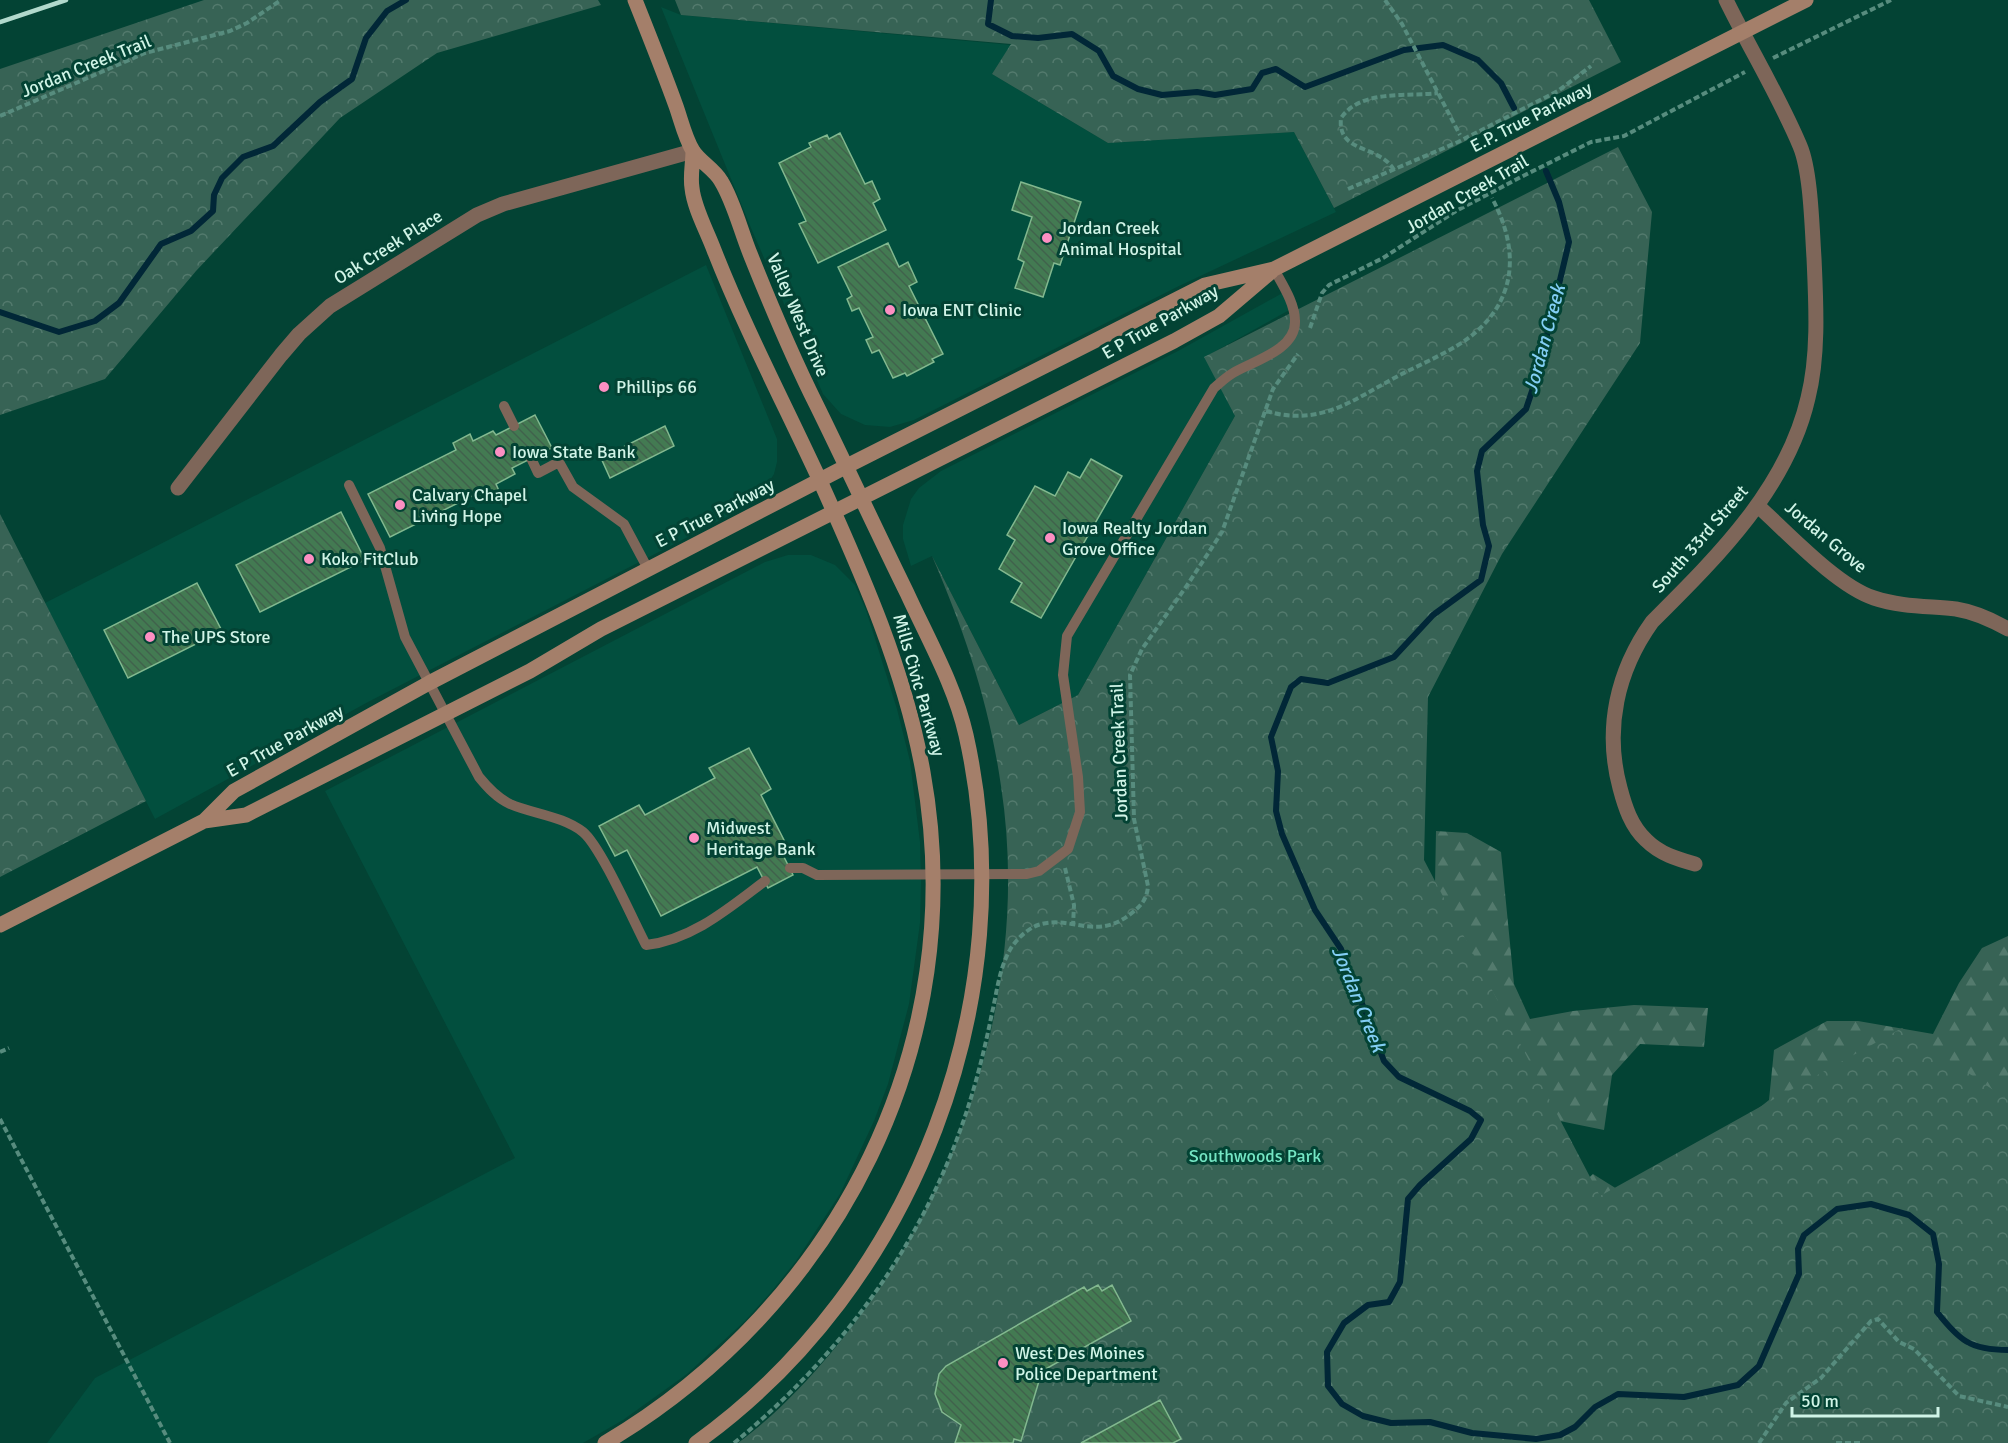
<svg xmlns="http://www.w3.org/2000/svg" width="2008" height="1443" viewBox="0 0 2008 1443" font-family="Signika,sans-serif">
<defs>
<pattern id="forest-firs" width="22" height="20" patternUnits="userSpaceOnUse" patternTransform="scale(1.5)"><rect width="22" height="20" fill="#376355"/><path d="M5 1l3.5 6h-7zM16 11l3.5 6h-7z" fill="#537a6d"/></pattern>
<pattern id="park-crowns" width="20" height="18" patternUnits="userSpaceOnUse" patternTransform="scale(1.5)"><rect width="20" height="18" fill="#376355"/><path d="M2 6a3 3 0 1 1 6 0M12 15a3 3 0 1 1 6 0" fill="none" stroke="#537a6d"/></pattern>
<pattern id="building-back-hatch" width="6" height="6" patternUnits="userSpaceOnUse" patternTransform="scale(1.5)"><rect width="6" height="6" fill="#437a52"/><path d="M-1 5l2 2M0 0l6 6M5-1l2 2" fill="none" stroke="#40624c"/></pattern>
</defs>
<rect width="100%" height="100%" fill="#034334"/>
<path fill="#024f3e" d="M 661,7 L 681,15 L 1011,45 L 992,74 L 1108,143 L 1294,132 L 1336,212 L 1177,287 L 914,420 L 890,427 L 865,425 L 841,414 L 823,394 L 751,228 Z
M 706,265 L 777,439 L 777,462 L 774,474 L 762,493 L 744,508 L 368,702 L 155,819 L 45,603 Z
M 1286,291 L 1293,308 L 1205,357 L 1235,416 L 1078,695 L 1019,725 L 932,556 L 911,566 L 903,539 L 903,525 L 911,499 L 919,488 L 941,471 L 1178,351 Z
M 788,555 L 811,555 L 835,565 L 855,585 L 866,610 L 897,709 L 910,761 L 920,842 L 921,883 L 920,923 L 909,1004 L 888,1084 L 874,1121 L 840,1194 L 796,1261 L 771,1292 L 745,1321 L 687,1374 L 623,1420 L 583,1443 L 47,1443 L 95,1378 L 515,1158 L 325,791 L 765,562 Z"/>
<path fill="url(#forest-firs)" d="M 1436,831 L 1467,833 L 1501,852 L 1514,984 L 1530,1019 L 1573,1011 L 1634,1005 L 1708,1008 L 1704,1047 L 1640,1044 L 1612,1075 L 1604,1130 L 1550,1119 L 1563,1202 L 1593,1174 L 1617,1189 L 1729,1132 L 1769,1100 L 1774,1050 L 1827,1021 L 1858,1021 L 1933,1034 L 1959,983 L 1982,948 L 2008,936 L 2008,1322 L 1369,1324 L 1435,884 Z"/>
<path fill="url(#park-crowns)" d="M 204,0 L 598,0 L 601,5 L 437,53 L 340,118 L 196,271 L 105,379 L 0,415 L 0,69 Z
M 675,0 L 1589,0 L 1621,62 L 1334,208 L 1294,132 L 1108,143 L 992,74 L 1011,44 L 681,15 Z
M 1618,147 L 1652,212 L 1640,343 L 1502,554 L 1428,697 L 1424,860 L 1600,1196 L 1902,1028 L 2008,1100 L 2008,1443 L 738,1443 C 772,1418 803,1386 830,1354 C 959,1201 1032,987 1001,786 C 989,702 965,633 932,556 L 1019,725 L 1078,695 L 1235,416 L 1204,357 Z
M 0,514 L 146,801 L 0,877 Z"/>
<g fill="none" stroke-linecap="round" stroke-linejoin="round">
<path stroke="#012737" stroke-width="6" d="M 991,0 L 988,24 L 1012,36 L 1038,38 L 1072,34 L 1099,51 L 1113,76 L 1138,89 L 1162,95 L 1197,92 L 1215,95 L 1252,89 L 1262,73 L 1276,69 L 1305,87 L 1404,50 L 1443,45 L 1478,60 L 1501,83 L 1514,108
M 1546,171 L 1559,202 L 1569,242 L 1538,373 L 1526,409 L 1482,451 L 1477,471 L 1483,525 L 1489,546 L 1481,580 L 1433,615 L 1394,657 L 1328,683 L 1301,679 L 1291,687 L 1271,737 L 1278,771 L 1276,811 L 1282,834 L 1315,910 L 1341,949 L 1384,1061 L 1399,1077 L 1470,1111 L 1481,1120 L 1471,1139 L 1420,1185 L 1408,1199 L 1400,1282 L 1389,1302 L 1368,1305 L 1344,1323 L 1327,1352 L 1328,1386 L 1342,1404 L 1363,1416 L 1391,1423 L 1430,1422 L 1472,1433 L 1536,1439 L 1560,1435 L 1575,1427 L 1595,1407 L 1618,1394 L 1684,1397 L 1738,1385 L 1759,1366 L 1799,1274 L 1798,1249 L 1804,1235 L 1837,1209 L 1871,1204 L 1909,1215 L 1933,1234 L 1939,1264 L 1937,1312 C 1959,1340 1970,1350 2008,1350
M 0,312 L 59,332 L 95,321 L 119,303 L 161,244 L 191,231 L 213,211 L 214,195 L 222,178 L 243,157 L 273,146 L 320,102 L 352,79 L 366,38 L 387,11 L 406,0"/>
</g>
<path fill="url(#building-back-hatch)" stroke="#82b88f" stroke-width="1.5" d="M 840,133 L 865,184 L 872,181 L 880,199 L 873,203 L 886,230 L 818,263 L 799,224 L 806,221 L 779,163 L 811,147 L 809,143 L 827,135 L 829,139 Z
M 1021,182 L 1081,202 L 1060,265 L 1054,263 L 1043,297 L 1015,288 L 1024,262 L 1018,259 L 1032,217 L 1012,210 Z
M 888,243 L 899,267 L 908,262 L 917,282 L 909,286 L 943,354 L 932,359 L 934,362 L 907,376 L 905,373 L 893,378 L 879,350 L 872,353 L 866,340 L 873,337 L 859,308 L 852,311 L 847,299 L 852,296 L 838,267 Z
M 535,415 L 552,448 L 512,468 L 515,474 L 496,484 L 499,491 L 480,501 L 476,494 L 390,537 L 368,494 L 456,450 L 453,443 L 470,434 L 473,441 L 493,431 L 496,435 Z
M 665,426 L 674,446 L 610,478 L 601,458 Z
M 1091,459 L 1122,476 L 1041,618 L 1011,602 L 1022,583 L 999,569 L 1015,540 L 1007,535 L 1035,486 L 1055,496 L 1068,472 L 1080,478 Z
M 341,512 L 365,560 L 260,612 L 236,565 Z
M 197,583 L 222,631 L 128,678 L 104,630 Z
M 749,748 L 771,789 L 761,795 L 789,850 L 782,853 L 793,875 L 768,888 L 757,867 L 661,916 L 627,850 L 615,856 L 599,826 L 639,805 L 645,815 L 715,778 L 709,768 Z
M 1098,1285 L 1102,1291 L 1112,1285 L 1131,1321 L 1042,1371 L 1021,1441 L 1014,1439 L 1013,1443 L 955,1443 L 961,1425 L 942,1412 L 935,1394 L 939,1374 L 946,1366 L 1084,1287 L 1087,1291 Z
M 1160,1400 L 1181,1439 L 1173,1443 L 1081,1443 Z"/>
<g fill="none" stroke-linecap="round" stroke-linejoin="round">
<path stroke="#578c7e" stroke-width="4" stroke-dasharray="6 3" stroke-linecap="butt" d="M 1385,0 L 1402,24 L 1460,135
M 1773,58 L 1891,0
M 0,116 L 145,53 L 230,31 L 247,23 L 281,0
M 1394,170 C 1379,144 1337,154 1341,118 C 1361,89 1406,97 1438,93
M 1348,189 L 1458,142 L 1558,91 L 1591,66
M 1310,328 L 1322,293 L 1329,285 L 1383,258 L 1456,211 L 1519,178 L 1591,142 L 1624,136 L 1745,72
M 1266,411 C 1320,427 1353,400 1398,376 C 1419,365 1443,355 1463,342 C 1517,305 1521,252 1492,198
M 1065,868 L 1074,905 L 1073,926
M 0,1052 L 9,1048
M 0,1119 L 170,1443
M 734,1443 C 844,1353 928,1237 970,1101 C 979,1072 986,1043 992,1013 C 997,992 999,968 1011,948 C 1017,939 1027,929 1038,925 C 1072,914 1096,943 1133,912 C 1143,904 1147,898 1148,886 L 1134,819 L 1130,675 L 1142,649 L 1188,584 L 1222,532 L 1273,389 L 1298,354
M 1759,1443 L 1786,1403 L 1821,1378 L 1871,1321 L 1878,1319 L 1899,1342 L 1914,1349 L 1959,1396 L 2008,1407
M 1836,1443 L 1863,1443"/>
<path stroke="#7e6659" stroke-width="10" d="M 504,406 L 514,426
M 531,458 L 538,473 L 559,462 L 573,487 L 624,524 L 648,569
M 349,485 L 380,548 L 405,637 L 479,777 C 488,788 497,798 510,804 C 533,814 563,816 583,832 C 601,847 633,920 646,945 C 692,940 729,908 765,881
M 790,868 L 803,868 L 817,875 L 1027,874 L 1039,871 L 1068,849 L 1080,812 L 1078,777 L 1063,675 L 1067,636 L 1214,388 C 1220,383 1226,377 1233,373 C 1253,361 1296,350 1295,321 C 1295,303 1282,284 1274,269"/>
<path stroke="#7e6659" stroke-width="15" d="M 178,488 L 281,355 L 299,334 L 330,306 L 477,215 L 503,204 L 693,151
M 1758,506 C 1788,533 1837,586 1874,598 C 1901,607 1928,606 1956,609 C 1975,612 1992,620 2008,629
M 1695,864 C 1677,859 1660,854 1646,840 C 1631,826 1625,807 1620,788 C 1604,729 1617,671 1652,622 C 1716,558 1787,489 1808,398 C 1819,354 1816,303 1814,258 C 1812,229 1811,172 1800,146 C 1779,96 1750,49 1726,0"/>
<path stroke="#a47f6a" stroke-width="15" d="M 635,0 C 649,35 663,70 676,106 C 681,120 685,138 693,151 C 700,162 714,169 721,181 C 734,202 741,232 751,256 C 771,306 792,356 816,404 C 847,467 876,530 907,593 C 928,639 955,686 966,735 C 1025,998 915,1286 696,1443
M 204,821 L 246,815 L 530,671 L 601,629 L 1174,341 L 1219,316 L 1272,271
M 0,925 L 204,821 L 234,791 L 429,683 L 847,466 L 1205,285 L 1274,269 L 1806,0
M 605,1443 C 839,1304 972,1043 923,772 C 905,671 863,576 821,483 C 785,405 745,329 714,250 C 707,231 694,208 692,188 C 690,176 693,163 693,151"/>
<path stroke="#b1d9cc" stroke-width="4.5" d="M 0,22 L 66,0"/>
</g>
<g fill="#fc8fc2" stroke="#034334" stroke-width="2">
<circle cx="1047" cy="238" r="6"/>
<circle cx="890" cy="310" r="6"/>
<circle cx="604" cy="387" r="6"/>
<circle cx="500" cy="452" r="6"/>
<circle cx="400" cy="505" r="6"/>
<circle cx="1050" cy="538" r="6"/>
<circle cx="309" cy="559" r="6"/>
<circle cx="150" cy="637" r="6"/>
<circle cx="694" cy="838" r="6"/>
<circle cx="1003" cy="1363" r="6"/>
</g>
<g text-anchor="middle" stroke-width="6" stroke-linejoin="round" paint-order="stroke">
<g font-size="18" fill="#d0f4e7" stroke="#034334">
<text transform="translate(86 66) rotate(-22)" y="6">Jordan Creek Trail</text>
<text transform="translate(1531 117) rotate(-27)" y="6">E.P. True Parkway</text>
<text transform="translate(1467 194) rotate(-30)" y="6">Jordan Creek Trail</text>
<text transform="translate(388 247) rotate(-32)" y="6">Oak Creek Place</text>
<text transform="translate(798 315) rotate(67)" y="6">Valley West Drive</text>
<text transform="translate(1160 322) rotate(-30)" y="6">E P True Parkway</text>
<text transform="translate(715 513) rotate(-27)" y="6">E P True Parkway</text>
<text transform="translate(1826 537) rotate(40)" y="6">Jordan Grove</text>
<text transform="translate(1700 539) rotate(-49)" y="6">South 33rd Street</text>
<text transform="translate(919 685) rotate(74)" y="6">Mills Civic Parkway</text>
<text transform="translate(285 741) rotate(-29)" y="6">E P True Parkway</text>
<text transform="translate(1119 752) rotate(-92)" y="6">Jordan Creek Trail</text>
</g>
<g font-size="18" fill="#d0f4e7" stroke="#034334" text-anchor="start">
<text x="1059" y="234">Jordan Creek<tspan x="1059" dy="21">Animal Hospital</tspan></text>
<text x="902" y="316">Iowa ENT Clinic</text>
<text x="616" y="393">Phillips 66</text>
<text x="512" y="458">Iowa State Bank</text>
<text x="412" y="501">Calvary Chapel<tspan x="412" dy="21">Living Hope</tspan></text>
<text x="1062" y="534">Iowa Realty Jordan<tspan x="1062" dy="21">Grove Office</tspan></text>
<text x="321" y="565">Koko FitClub</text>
<text x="162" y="643">The UPS Store</text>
<text x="706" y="834">Midwest<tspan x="706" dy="21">Heritage Bank</tspan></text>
<text x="1015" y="1359">West Des Moines<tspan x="1015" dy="21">Police Department</tspan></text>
</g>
<g font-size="18" fill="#75e6c4" stroke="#034334">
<text x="1255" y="1162">Southwoods Park</text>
</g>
<g font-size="20" font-style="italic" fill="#82cef4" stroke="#034334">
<text transform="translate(1544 339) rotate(-75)" y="7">Jordan Creek</text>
<text transform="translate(1359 999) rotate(68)" y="7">Jordan Creek</text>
</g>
</g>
<path d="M1792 1407v9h146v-9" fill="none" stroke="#d0f4e7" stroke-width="3"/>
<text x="1801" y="1407" font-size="18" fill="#d0f4e7" stroke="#034334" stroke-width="4.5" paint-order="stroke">50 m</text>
</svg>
